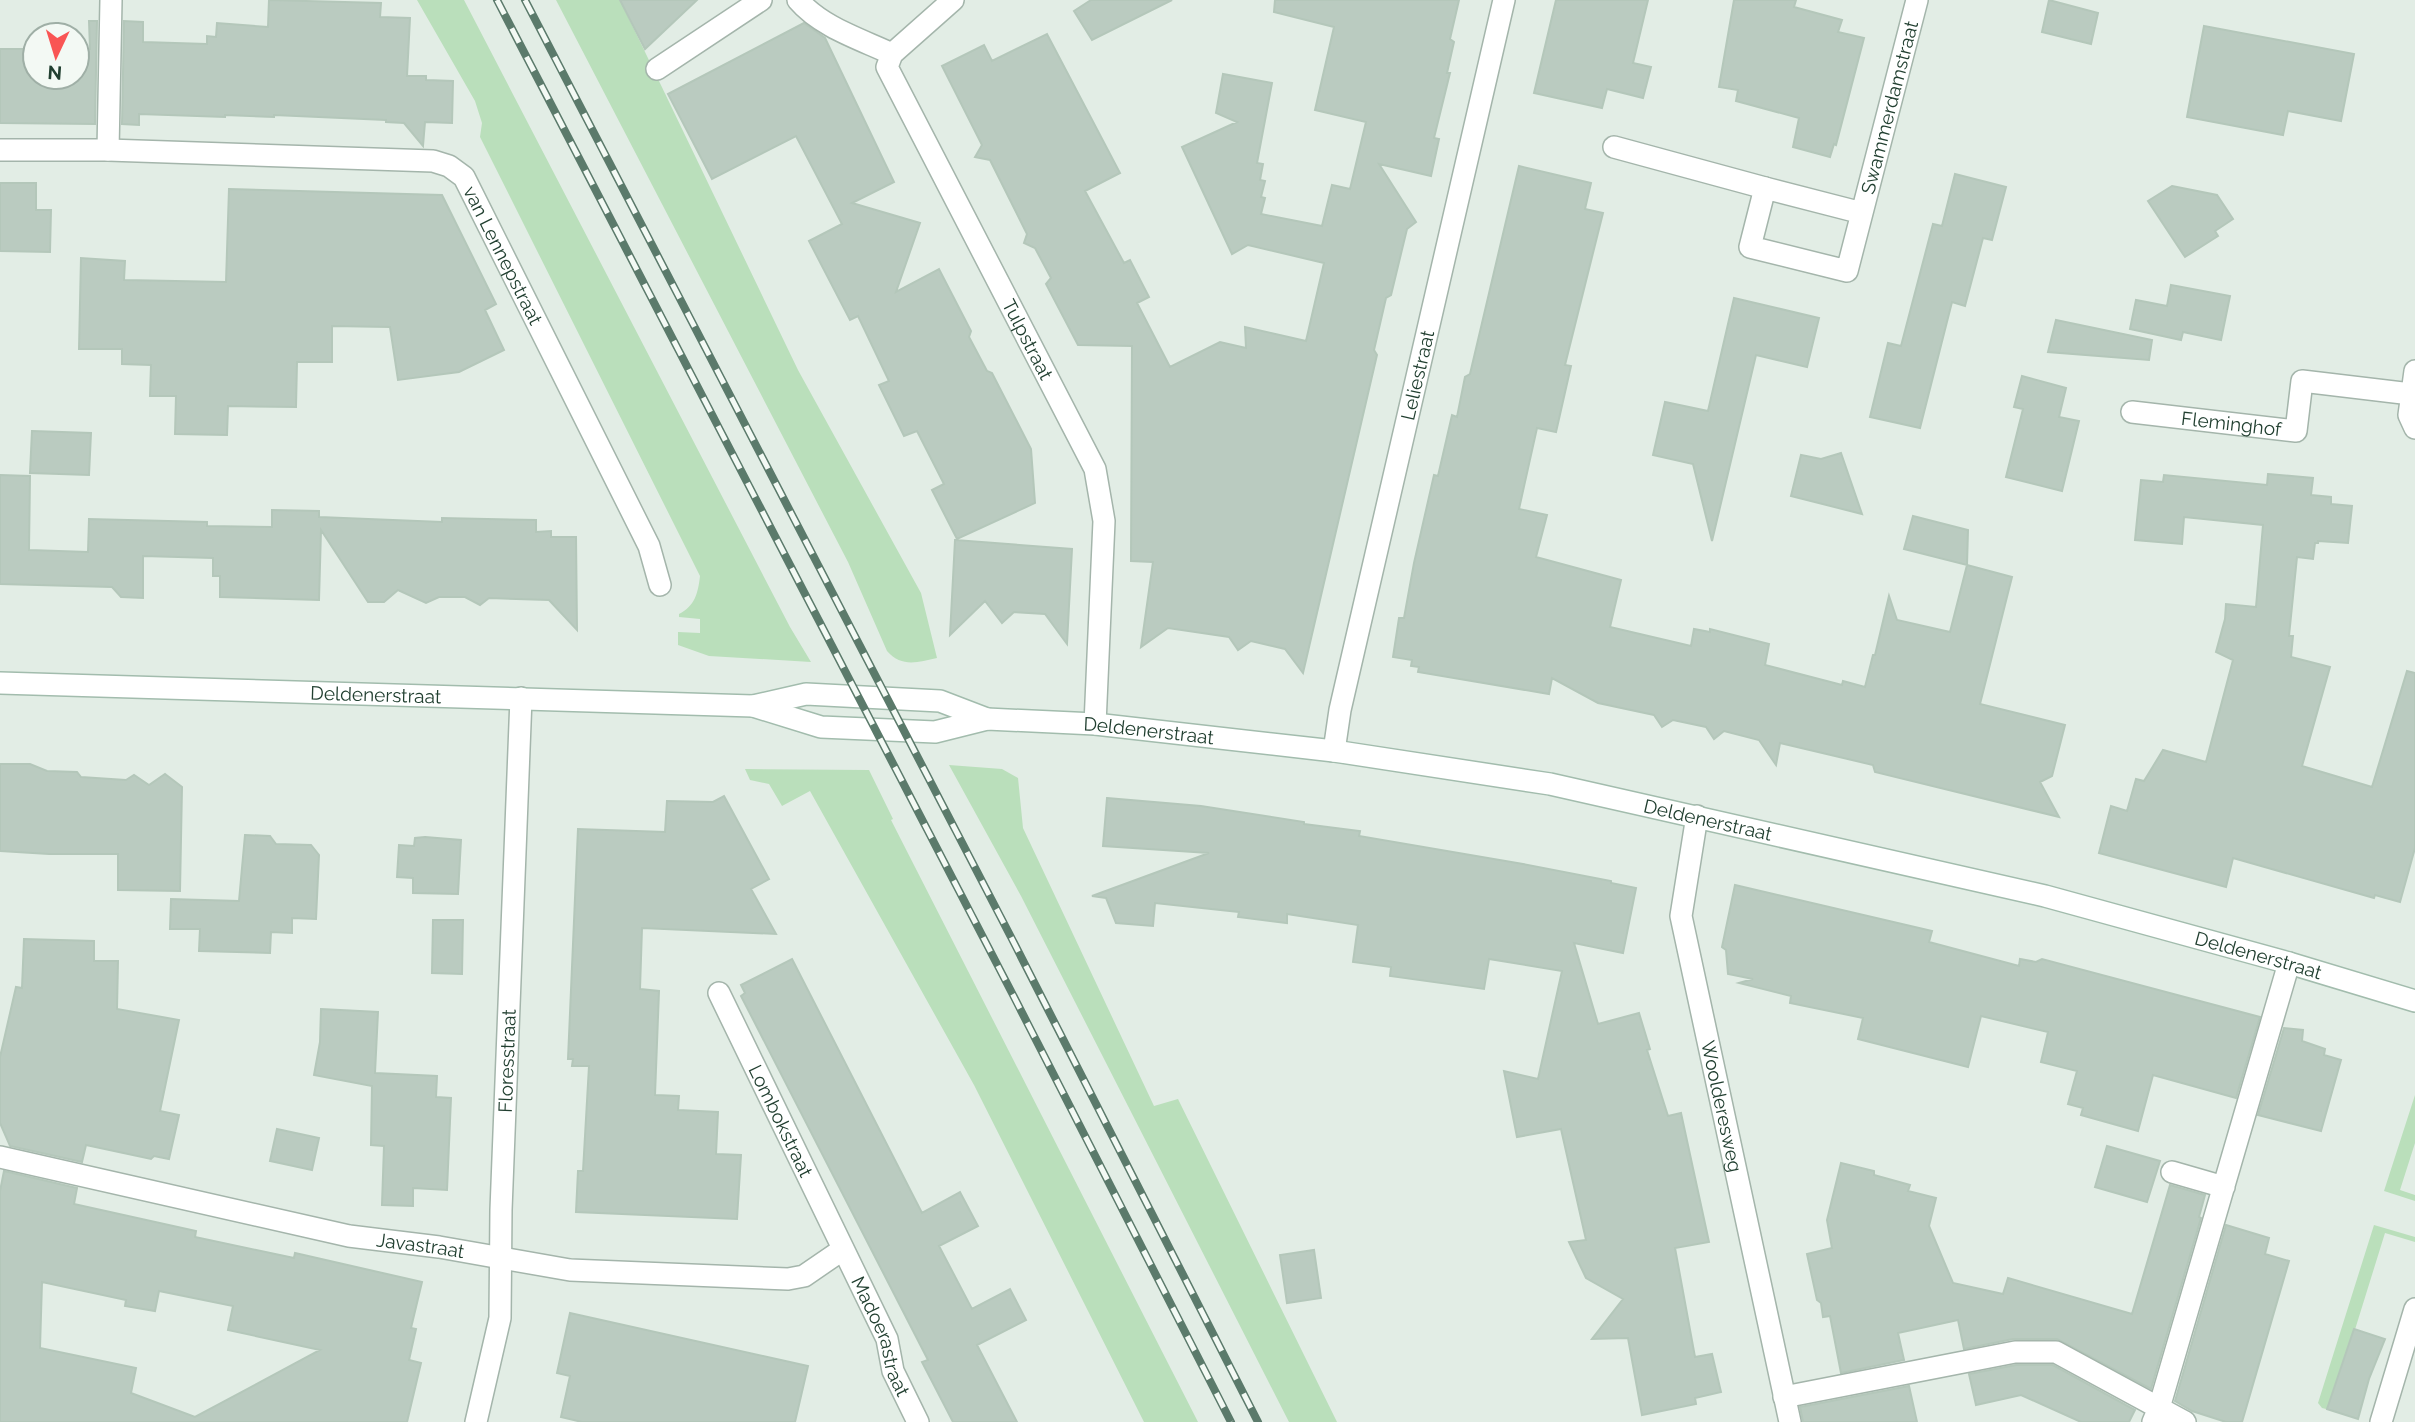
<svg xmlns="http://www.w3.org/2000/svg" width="2415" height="1422" viewBox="0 0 2415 1422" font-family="Raleway,sans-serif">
<rect width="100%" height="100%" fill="#e2ede5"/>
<path fill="#badfbb" d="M 417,0 L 464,0 L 790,627 L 811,662 L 709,656 L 678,645 L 678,632 L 700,633 L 700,619 L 679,617 L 679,614 C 695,606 698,593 700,576 L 480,137 L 482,123 L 475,101 Z
M 556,0 L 620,0 L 798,370 L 921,593 L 937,658 C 918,662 902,668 887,651 L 848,562 Z
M 949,765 L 1002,769 L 1018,778 L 1023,828 L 1154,1106 L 1178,1099 L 1337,1422 L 1289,1422 L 1021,896 Z
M 745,769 L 869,770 L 893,819 L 891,820 L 1198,1422 L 1144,1422 L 974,1085 L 810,791 L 782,806 L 769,784 L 750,780 Z
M 2415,1095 L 2415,1143 L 2400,1190 L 2415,1195 L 2415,1201 L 2384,1191 Z
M 2374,1225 L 2415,1237 L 2415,1242 L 2385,1233 L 2330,1410 L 2322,1408 L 2318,1403 Z"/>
<path fill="#bacbc0" stroke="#b4c7ba" stroke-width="2" fill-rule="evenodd" d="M 269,0 L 381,3 L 380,17 L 410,18 L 407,76 L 426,76 L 426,80 L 453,81 L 452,123 L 425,122 L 423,146 L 404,123 L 386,122 L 386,120 L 274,115 L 274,117 L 225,115 L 225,117 L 139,114 L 139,125 L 122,124 L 124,21 L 143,22 L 143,42 L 207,44 L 207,36 L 216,37 L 217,23 L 268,27 Z
M 620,0 L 697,0 L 645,49 Z
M 1091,0 L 1172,0 L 1092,40 L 1074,11 Z
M 1275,0 L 1459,0 L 1450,39 L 1454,42 L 1447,73 L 1450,73 L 1434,138 L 1439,139 L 1431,176 L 1379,164 L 1416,222 L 1407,229 L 1391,295 L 1386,298 L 1374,350 L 1377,355 L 1303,673 L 1285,649 L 1251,641 L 1238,650 L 1229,637 L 1168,628 L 1141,647 L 1153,562 L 1131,561 L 1132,346 L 1078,345 L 1046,284 L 1051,278 L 1035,248 L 1024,243 L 1027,234 L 990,160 L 975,157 L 982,145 L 942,66 L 984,45 L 992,61 L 1047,34 L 1120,173 L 1085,191 L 1124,263 L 1130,260 L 1149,297 L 1137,303 L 1170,367 L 1220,342 L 1246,348 L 1245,327 L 1306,341 L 1324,263 L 1248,245 L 1232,254 L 1182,147 L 1237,122 L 1216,113 L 1223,74 L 1272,83 L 1257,163 L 1263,164 L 1260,180 L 1265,181 L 1261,197 L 1265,198 L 1261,214 L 1322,226 L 1332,185 L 1350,189 L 1366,122 L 1315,110 L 1334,27 L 1274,12 Z
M 1556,0 L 1648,0 L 1633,63 L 1651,67 L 1643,98 L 1607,89 L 1602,108 L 1534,93 Z
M 1734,0 L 1796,0 L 1794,7 L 1842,20 L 1838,32 L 1864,38 L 1836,145 L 1834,144 L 1830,157 L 1793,147 L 1799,118 L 1736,101 L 1738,90 L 1719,87 Z
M 2049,0 L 2098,13 L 2091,44 L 2042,32 Z
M 89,21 L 97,21 L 95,124 L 0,123 L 0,49 L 35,49 L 35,77 L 77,77 L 77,49 L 90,49 Z
M 804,23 L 825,38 L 894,182 L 852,203 L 920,223 L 896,292 L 939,269 L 971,331 L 969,337 L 987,371 L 992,373 L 1031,449 L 1035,503 L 957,539 L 932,490 L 944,484 L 917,431 L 904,436 L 879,385 L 889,381 L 858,316 L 850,320 L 809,241 L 842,224 L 796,136 L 712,179 L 668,94 Z
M 2204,26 L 2354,54 L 2341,121 L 2288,111 L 2283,135 L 2187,117 Z
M 1519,166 L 1591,183 L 1585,209 L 1603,213 L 1565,365 L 1571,366 L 1556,432 L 1537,428 L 1519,509 L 1547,515 L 1536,557 L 1621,580 L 1610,627 L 1691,646 L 1694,629 L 1710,632 L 1710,629 L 1769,644 L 1765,665 L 1842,685 L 1843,681 L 1865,687 L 1873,655 L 1875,655 L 1889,596 L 1897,620 L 1950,632 L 1967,565 L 2012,577 L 1980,704 L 2065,725 L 2052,776 L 2040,782 L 2059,817 L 1875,772 L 1873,765 L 1780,743 L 1776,765 L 1759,740 L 1724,731 L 1714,739 L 1706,727 L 1673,720 L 1662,727 L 1654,715 L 1598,703 L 1552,678 L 1549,694 L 1418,672 L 1419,667 L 1411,666 L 1412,660 L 1393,657 L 1399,618 L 1404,618 L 1414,563 L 1434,475 L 1438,476 L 1452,415 L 1457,417 L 1465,377 L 1470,374 Z
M 1955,174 L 2006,187 L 1992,240 L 1983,238 L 1965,306 L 1952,302 L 1920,428 L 1870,417 L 1888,343 L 1901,346 L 1933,224 L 1942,226 Z
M 0,183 L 36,183 L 36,210 L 51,210 L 50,252 L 0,251 Z
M 2172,186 L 2217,195 L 2233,219 L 2215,231 L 2218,236 L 2185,257 L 2148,201 Z
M 229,189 L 442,195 L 496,304 L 485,310 L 504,350 L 459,372 L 398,380 L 390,327 L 332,326 L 332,362 L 297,362 L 296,407 L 228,406 L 227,435 L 175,434 L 176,396 L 150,396 L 151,365 L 122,364 L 122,349 L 79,349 L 81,258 L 125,261 L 124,280 L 226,282 Z
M 2171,285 L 2230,296 L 2221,340 L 2183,332 L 2181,340 L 2130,329 L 2136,300 L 2167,306 Z
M 1734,298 L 1819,318 L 1807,367 L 1756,355 L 1712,541 L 1693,464 L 1653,455 L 1665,402 L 1708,411 Z
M 2056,320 L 2152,340 L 2149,360 L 2048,352 Z
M 2022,376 L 2066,388 L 2059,417 L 2079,421 L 2062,491 L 2006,477 L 2023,409 L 2014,407 Z
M 32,431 L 91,433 L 89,475 L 30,473 Z
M 1841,453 L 1862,514 L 1791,496 L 1801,455 L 1821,459 Z
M 2268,474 L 2313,478 L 2311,495 L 2331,497 L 2331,504 L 2352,506 L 2348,543 L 2318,541 L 2318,543 L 2315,543 L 2313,559 L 2297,557 L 2289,636 L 2293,636 L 2291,657 L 2330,667 L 2302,766 L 2372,787 L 2407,671 L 2415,673 L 2415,848 L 2400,902 L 2375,895 L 2374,898 L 2233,858 L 2226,887 L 2099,853 L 2111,806 L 2127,811 L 2136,779 L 2144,781 L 2163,750 L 2206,762 L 2233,660 L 2216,652 L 2225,619 L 2226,604 L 2256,607 L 2263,525 L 2184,517 L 2182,544 L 2135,540 L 2141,480 L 2163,482 L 2164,475 L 2267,485 Z
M 0,475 L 30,476 L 29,550 L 88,552 L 89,519 L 207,522 L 207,526 L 272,527 L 272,510 L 319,511 L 319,517 L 442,522 L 442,518 L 536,520 L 536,532 L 551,531 L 551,537 L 576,537 L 577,630 L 549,600 L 489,598 L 480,605 L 465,597 L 439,597 L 426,603 L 398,590 L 384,602 L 368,602 L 321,530 L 319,600 L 220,597 L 220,576 L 213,576 L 213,558 L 143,556 L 143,598 L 121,597 L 112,587 L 0,584 Z
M 1913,516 L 1968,530 L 1967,565 L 1904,549 Z
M 955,540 L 1072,549 L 1067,644 L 1045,614 L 1014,612 L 1002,623 L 985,601 L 950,635 Z
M 0,764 L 30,764 L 47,771 L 77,772 L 81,777 L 126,780 L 134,775 L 149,785 L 165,774 L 182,787 L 180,891 L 118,890 L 118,854 L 49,854 L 0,851 Z
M 724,796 L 769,879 L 751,889 L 776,934 L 642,928 L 640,989 L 659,991 L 655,1095 L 679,1096 L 678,1110 L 718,1112 L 716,1154 L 741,1155 L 737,1219 L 576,1212 L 578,1171 L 583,1171 L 589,1066 L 572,1066 L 573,1059 L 568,1059 L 578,829 L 665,832 L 667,801 L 713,802 Z
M 1107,798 L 1201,806 L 1304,822 L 1304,824 L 1360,831 L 1359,836 L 1523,864 L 1611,881 L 1611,883 L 1636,888 L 1623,953 L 1574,943 L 1598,1024 L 1639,1013 L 1650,1049 L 1647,1050 L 1668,1116 L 1681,1113 L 1709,1242 L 1675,1248 L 1695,1357 L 1712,1354 L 1721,1392 L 1695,1398 L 1696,1404 L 1642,1415 L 1628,1338 L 1592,1339 L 1623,1299 L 1586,1278 L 1569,1242 L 1586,1240 L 1561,1129 L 1517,1137 L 1504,1071 L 1538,1079 L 1562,971 L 1489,959 L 1484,989 L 1390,976 L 1391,967 L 1353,962 L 1358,925 L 1287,914 L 1287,923 L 1238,917 L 1239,912 L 1155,903 L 1153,926 L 1116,923 L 1106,898 L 1092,896 L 1209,853 L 1103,846 Z
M 245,835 L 270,836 L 276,844 L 311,845 L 319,855 L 316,919 L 292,918 L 292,933 L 271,932 L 270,953 L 199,951 L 200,929 L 170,929 L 171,899 L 239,901 Z
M 425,837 L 461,840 L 458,894 L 413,893 L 413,878 L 397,877 L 399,845 L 414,846 L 415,838 Z
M 1735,885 L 1932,931 L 1929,942 L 2019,966 L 2020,959 L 2036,962 L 2042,959 L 2260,1017 L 2236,1098 L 2153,1075 L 2138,1131 L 2081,1115 L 2083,1108 L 2068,1104 L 2077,1071 L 2041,1062 L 2048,1032 L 1981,1016 L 1968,1067 L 1858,1039 L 1863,1018 L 1790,1003 L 1791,996 L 1739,983 L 1753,979 L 1728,974 L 1726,950 L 1722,947 Z
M 433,920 L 463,920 L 462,974 L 432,973 Z
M 24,939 L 94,941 L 94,961 L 118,961 L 117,1009 L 179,1020 L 160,1111 L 179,1115 L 169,1159 L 154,1156 L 151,1159 L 86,1145 L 82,1162 L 10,1146 L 0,1123 L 0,1057 L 16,987 L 22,988 Z
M 792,959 L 922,1213 L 960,1192 L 978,1226 L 939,1246 L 972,1309 L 1010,1289 L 1026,1320 L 977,1345 L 1017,1422 L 953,1422 L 922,1362 L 928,1360 L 741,996 L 745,993 L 741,985 Z
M 321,1009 L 378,1012 L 375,1073 L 437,1076 L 436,1097 L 451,1098 L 447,1190 L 413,1188 L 413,1206 L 382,1205 L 384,1146 L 371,1145 L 372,1086 L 314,1075 L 320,1042 Z
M 2284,1028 L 2303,1030 L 2302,1041 L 2325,1049 L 2324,1055 L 2341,1060 L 2321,1131 L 2258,1115 Z
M 277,1129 L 319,1138 L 312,1170 L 270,1161 Z
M 2107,1146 L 2160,1161 L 2147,1202 L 2095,1187 Z
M 1841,1163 L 1874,1171 L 1874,1175 L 1910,1185 L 1908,1191 L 1936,1198 L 1929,1226 L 1953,1283 L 2003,1294 L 2008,1278 L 2132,1314 L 2170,1185 L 2205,1195 L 2199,1217 L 2201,1218 L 2151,1389 L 2057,1339 L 2013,1339 L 1964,1349 L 1958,1320 L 1898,1333 L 1904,1360 L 1841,1373 L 1830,1316 L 1823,1317 L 1821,1303 L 1817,1300 L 1807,1254 L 1832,1248 L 1827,1220 Z
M 4,1171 L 77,1188 L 74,1204 L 196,1231 L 195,1237 L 294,1258 L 295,1253 L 422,1282 L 411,1328 L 416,1329 L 409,1360 L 421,1363 L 407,1422 L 0,1422 L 0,1191 ZM 42,1282 L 126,1300 L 125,1306 L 155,1311 L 159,1291 L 233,1306 L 228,1330 L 320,1350 L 195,1417 L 131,1393 L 136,1368 L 40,1348 Z
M 2226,1225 L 2269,1238 L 2265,1254 L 2289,1261 L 2242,1422 L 2226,1422 L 2192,1411 L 2175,1401 Z
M 1314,1250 L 1321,1298 L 1287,1303 L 1280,1255 Z
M 570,1313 L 808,1366 L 795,1422 L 582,1422 L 561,1417 L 570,1376 L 557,1373 Z
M 2354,1329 L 2385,1339 L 2369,1379 L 2358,1419 L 2327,1409 Z
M 2016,1365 L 2053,1365 L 2135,1410 L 2129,1422 L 2081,1422 L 2021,1395 L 1976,1405 L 1969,1374 Z
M 1909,1386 L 1917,1422 L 1803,1422 L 1800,1407 Z"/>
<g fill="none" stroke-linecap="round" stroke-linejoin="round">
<g stroke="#a4b5ab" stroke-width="24">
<path id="lane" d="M 798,0 C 821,27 860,39 892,54
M 657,69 L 761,0
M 1614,147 L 1765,188
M 108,150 L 111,0
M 2172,1172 L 2224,1187
M 1784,1397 L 2015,1352 L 2056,1352 L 2185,1422
M 2153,1422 L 2159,1408 L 2289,963
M 2381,1422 L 2415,1309"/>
</g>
<g stroke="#a4b5ab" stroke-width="24">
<g id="street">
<path id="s1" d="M 953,0 L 892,54 L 887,67 L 1095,469 L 1104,521 L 1095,724"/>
<path id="s2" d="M 0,150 L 108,150 L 433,161 L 449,166 L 464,177 L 649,546 L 660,585"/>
<path id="s3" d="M 1862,213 L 1765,188 L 1750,247 L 1847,271 L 1917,0"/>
<path d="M 2415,371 L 2409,415 L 2415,428"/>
<path id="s4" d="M 2132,412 L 2296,431 L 2302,381 L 2411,394"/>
<path id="s5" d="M 1334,751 L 1340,710 L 1504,0"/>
<path id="s6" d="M 1697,816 L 1681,916 L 1790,1422"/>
<path id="s7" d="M 719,993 L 887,1339 L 893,1371 L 918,1422"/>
<path id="s8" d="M 0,1157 L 349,1236 L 439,1247 L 570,1270 L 788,1279 L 804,1276 L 842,1250"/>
<path id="s9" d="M 476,1422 L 500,1318 L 501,1210 L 521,698"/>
</g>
</g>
<g stroke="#a2bcad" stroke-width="24">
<g id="secondary">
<path id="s10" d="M 0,683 L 753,706 L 806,694 L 940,701 L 987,719"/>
<path id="s11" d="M 753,706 L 821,727 L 935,732 L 987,719 L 1095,724 L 1334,751 L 1550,784 L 2045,896 L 2289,963 L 2415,1001"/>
</g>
</g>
<use href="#lane" stroke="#fff" stroke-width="21"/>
<use href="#street" stroke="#fff" stroke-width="21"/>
<use href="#secondary" stroke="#fff" stroke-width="21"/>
<g stroke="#5b7a6b" stroke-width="8">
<path id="rail" d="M 497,0 L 1012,993 L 1231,1422
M 525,0 L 1012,939 L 1258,1422"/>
</g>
<use href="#rail" stroke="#f3f9f4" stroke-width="5" stroke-dasharray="16" stroke-linecap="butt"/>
</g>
<g text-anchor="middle" stroke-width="7" stroke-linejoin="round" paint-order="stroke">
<g font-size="19" fill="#213f30" stroke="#f3f9f4">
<text dy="7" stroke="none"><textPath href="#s3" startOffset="430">Swammerdamstraat</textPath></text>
<text dy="7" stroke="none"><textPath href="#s2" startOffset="556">van Lennepstraat</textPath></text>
<text dy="7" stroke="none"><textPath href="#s1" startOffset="402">Tulpstraat</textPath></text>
<text dy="7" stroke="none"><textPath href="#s5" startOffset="385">Leliestraat</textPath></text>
<text dy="7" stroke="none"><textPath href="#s4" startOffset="100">Fleminghof</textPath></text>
<text dy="7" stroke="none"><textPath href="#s10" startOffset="376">Deldenerstraat</textPath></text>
<text dy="7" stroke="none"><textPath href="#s11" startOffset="401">Deldenerstraat</textPath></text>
<text dy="7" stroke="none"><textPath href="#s11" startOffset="968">Deldenerstraat</textPath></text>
<text dy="7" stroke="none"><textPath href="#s11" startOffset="1535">Deldenerstraat</textPath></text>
<text dy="7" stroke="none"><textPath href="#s9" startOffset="364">Floresstraat</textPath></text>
<text dy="7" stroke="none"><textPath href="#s6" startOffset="296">Woolderesweg</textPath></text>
<text dy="7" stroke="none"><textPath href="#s7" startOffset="142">Lombokstraat</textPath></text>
<text dy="7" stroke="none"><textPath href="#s8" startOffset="430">Javastraat</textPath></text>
<text dy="7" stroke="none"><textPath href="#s7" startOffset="380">Madoerastraat</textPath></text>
</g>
</g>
<g transform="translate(56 56) rotate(184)"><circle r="33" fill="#f3f9f4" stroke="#9fafa6" stroke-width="2"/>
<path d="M0-5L12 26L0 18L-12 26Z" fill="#f95554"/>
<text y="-10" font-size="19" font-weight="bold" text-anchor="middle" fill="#213f30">N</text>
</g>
</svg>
